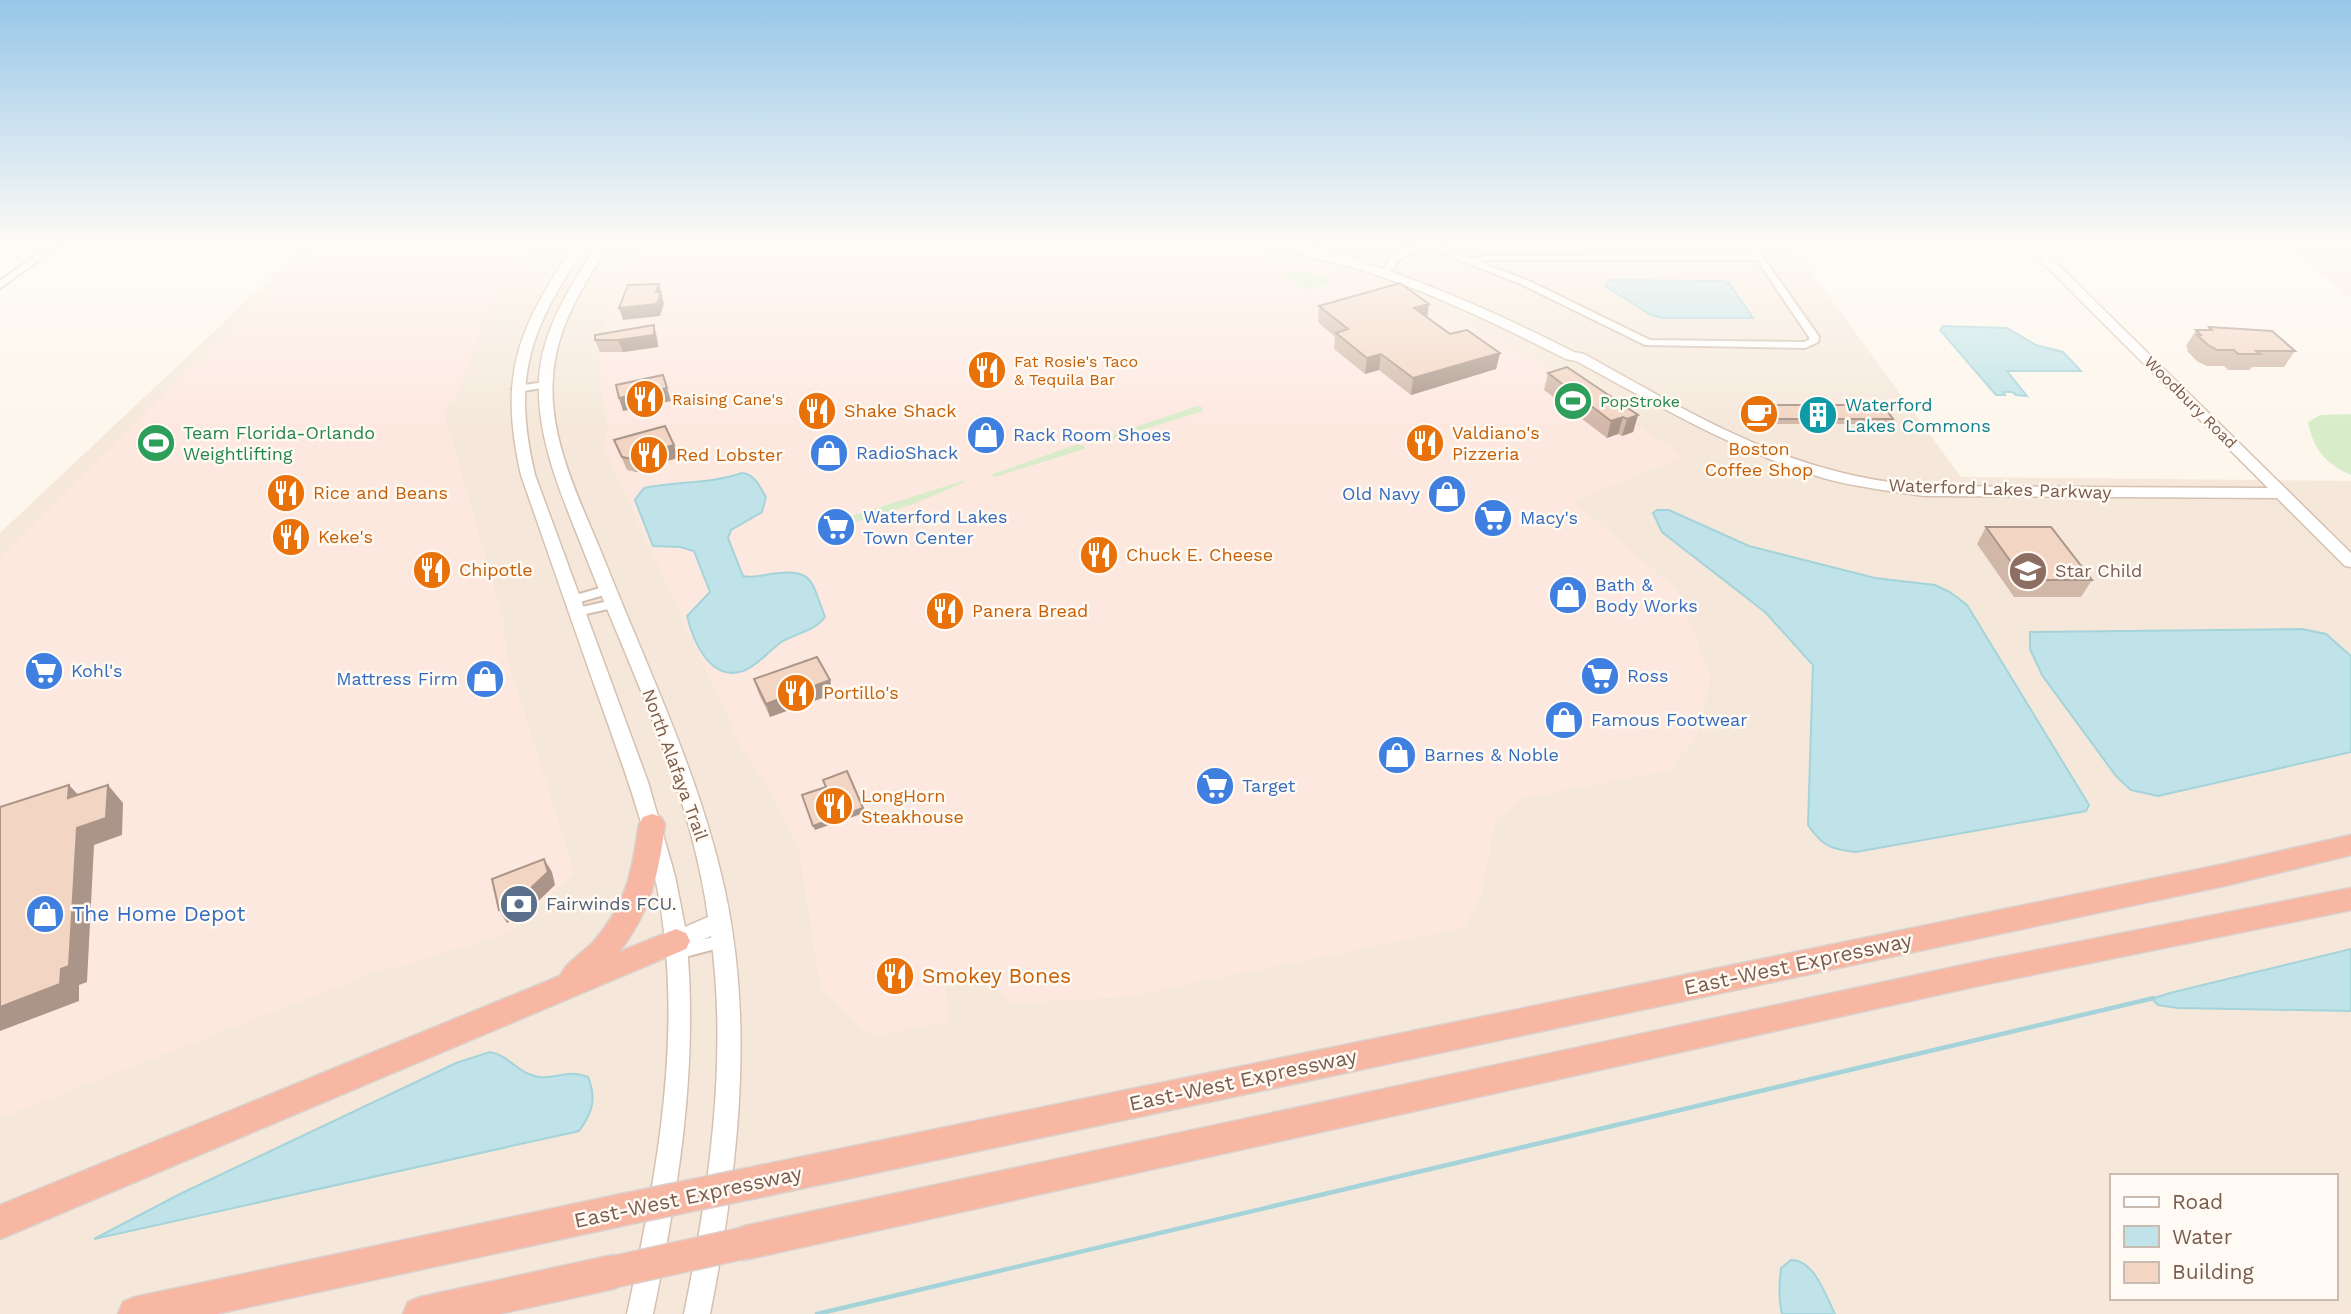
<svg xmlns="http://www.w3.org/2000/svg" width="2351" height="1314" viewBox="0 0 2351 1314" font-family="'Work Sans',sans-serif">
<rect width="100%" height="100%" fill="#fdf6ec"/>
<path fill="#f5e8da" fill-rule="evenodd" d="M 307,244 L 1791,244 L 1961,477 L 2351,481 L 2351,1314 L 0,1314 L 0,533 ZM 2111,1176 L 2335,1176 L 2335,1298 L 2111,1298 Z
M 2281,244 L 2351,244 L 2351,298 Z"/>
<path fill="#fde8e0" d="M 327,244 L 536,244 L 501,291 L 483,322 L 459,391 L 444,411 L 504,622 L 506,654 L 574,872 L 512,931 L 401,967 L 383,969 L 0,1118 L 0,557 L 295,263 L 319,253 Z
M 648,244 L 1206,244 L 1266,255 L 1367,282 L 1454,317 L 1560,373 L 1684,457 L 1573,501 L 1677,590 L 1711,677 L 1695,739 L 1667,771 L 1524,798 L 1495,821 L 1481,895 L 1463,928 L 1126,997 L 1010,1003 L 983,977 L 945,985 L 949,1022 L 872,1036 L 821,990 L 799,851 L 772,793 L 744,752 L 603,446 L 608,425 L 601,393 L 599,360 L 605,326 L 617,294 L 636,271 L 632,268 Z"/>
<path fill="#d8ecc9" d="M 1295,269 L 1331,279 L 1330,284 L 1306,290 L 1282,275 Z
M 1197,406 L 1202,407 L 1203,411 L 1113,439 L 1109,436 Z
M 2351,414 L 2351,475 C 2327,465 2313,449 2308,422 L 2320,415 Z
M 1078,444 L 1085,446 L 1084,449 L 995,477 L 990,475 Z
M 962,481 L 965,482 L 911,505 L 840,527 L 834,526 L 836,521 Z"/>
<path fill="#bfe3e8" stroke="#a5d3da" stroke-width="2" d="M 1609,280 L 1722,281 L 1729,283 L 1753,318 L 1663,318 L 1651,315 L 1605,286 Z
M 1943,326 L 2007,328 L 2036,345 L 2063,352 L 2081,371 L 2007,371 L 2027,396 L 2016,395 L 2012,392 L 2003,392 L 2005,395 L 1996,395 L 1940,330 Z
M 742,473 C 755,474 760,487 766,497 L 762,512 L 731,530 L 728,538 L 743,576 C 752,578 760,576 770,574 C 814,567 811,581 825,617 C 815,631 797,633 783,641 C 769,650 759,665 743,671 C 710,682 693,641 687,616 L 710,592 L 694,551 L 680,547 L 653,546 L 635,500 L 644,488 C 677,481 710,484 742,473 Z
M 1657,510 L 1669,510 L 1749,546 L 1875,578 L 1935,585 L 1950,592 L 1967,605 L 2089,805 L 2086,811 L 1856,852 C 1831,849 1823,847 1808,825 L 1813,665 L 1765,612 L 1662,532 L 1653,513 Z
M 2302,629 L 2326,634 L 2351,656 L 2351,752 L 2158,796 L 2131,790 L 2116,776 L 2042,675 L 2030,649 L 2030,632 Z
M 2351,949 L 2351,1011 L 2178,1008 L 2158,1005 L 2154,1001 L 2154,998 L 2170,993 Z
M 490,1052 C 509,1055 519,1075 539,1077 C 558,1079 567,1069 588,1077 C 597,1099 592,1113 579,1131 L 94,1239 L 180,1194 L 456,1063 Z
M 1791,1260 C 1814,1259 1826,1296 1835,1314 L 1782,1314 C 1778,1298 1779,1284 1781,1268 Z"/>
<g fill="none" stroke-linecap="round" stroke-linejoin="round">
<path stroke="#a5d3da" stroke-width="4.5" d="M 817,1314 L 2154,998"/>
<g stroke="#d1beb0" stroke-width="4">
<path id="street" d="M 51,244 L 61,244 L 0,288 L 0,281 Z
M 1425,244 L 1441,244 L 1438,246 L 1471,259 L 1486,256 L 1753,255 L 1746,244 L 1754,244 L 1819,337 L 1818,342 L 1805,348 L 1645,345 L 1523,285 L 1430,248 L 1414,252 L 1395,262 L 1395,268 L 1386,274 L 1379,272 L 1388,265 L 1388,259 L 1408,248 ZM 1486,260 L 1757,260 L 1809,337 L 1809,340 L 1804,342 L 1650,340 L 1529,281 L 1479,262 Z
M 545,382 L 550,385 L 548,387 L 517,392 L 512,389 L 517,386 Z
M 607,586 L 613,590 L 611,593 L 573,604 L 567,600 L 569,597 Z
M 613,600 L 619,604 L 617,607 L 577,616 L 571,612 L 573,609 Z
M 723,935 L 728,936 L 731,941 L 728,946 L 723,947 L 677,959 L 672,957 L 669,952 L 672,947 L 677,945 Z"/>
</g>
<g stroke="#d6c0b0" stroke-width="3">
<path id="secondary" d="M 575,244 L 587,244 C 531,328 511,374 535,475 L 648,782 L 675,876 L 685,927 L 708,917 C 691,791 632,674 586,557 C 564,500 536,441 539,379 C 542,329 571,285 598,244 L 610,244 C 583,285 556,328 553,377 C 548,440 581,502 604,559 C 647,668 700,775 725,891 C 755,1030 737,1176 710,1314 L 684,1314 C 709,1190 728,1062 711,936 L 687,946 C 698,1071 678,1192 653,1314 L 627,1314 C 653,1192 678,1066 665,941 C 657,854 625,772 596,690 C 571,619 546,547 521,475 C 498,374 518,328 575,244 Z
M 1276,244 C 1314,244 1351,258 1386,270 C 1452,293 1513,321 1574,352 L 1584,354 C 1664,398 1745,448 1835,471 C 1864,479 1894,483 1924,486 L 2268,488 L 2024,244 L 2037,244 L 2351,553 L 2351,567 L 2345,566 L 2277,498 L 1924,496 C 1890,491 1856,487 1823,478 C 1735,451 1656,404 1576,361 L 1566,359 C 1503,327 1441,297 1374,274 C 1350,265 1293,256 1276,244 Z"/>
</g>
<g stroke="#dad1cd" stroke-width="3">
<path id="highway" d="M 652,814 L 661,817 L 665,824 C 659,873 650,913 619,952 L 676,929 L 686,933 L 690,941 L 686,949 L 0,1239 L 0,1205 L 560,976 C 566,962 583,953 594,941 C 627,903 632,872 639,824 L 643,817 Z
M 2351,835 L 2351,855 L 2224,886 L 752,1199 L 741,1194 L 736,1183 L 741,1172 L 752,1167 L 2224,864 Z
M 2351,888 L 2351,910 L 1982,985 L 744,1260 L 732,1255 L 727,1243 L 732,1231 L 744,1226 L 1982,961 Z
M 626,1193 L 638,1197 L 642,1209 L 638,1221 L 626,1225 L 216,1314 L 118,1314 L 123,1302 L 135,1297 Z
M 613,1255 L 625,1260 L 630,1272 L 625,1284 L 613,1289 L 499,1314 L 403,1314 L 408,1302 L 420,1297 Z"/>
</g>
<use href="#street" fill="#fff" fill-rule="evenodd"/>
<use href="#secondary" fill="#fff" fill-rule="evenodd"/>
<use href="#highway" fill="#f7b7a3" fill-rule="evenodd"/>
<g stroke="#dad1cd" stroke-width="34" stroke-linecap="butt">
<path id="highway-bridge" d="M 626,1209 L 752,1183
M 613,1272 L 744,1243"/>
</g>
<use href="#highway-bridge" stroke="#f7b7a3" stroke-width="31"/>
</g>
<path fill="#d1b7a8" d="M 1319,306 L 1427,318 L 1450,334 L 1500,353 L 1496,369 L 1411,395 L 1379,370 L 1365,374 L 1334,349 L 1335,337 L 1318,322 Z
M 2209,327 L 2295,351 L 2284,367 L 2252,367 L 2249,370 L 2228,370 L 2224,366 L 2207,366 L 2198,362 L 2187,351 L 2188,349 L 2186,346 L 2196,330 L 2207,330 Z
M 657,338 L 658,347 L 623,352 L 600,352 L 595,340 Z
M 1548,373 L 1638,415 L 1633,432 L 1622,436 L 1618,434 L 1607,438 L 1544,390 Z
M 1751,405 L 1893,419 L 1891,424 L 1766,424 L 1763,419 L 1755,419 L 1749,410 Z
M 614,440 L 674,445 L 678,458 L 663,462 L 664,464 L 636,472 L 627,470 Z
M 1986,527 L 2092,580 L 2081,597 L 2014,597 L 1977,544 Z
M 754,679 L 830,680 L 833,694 L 770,717 L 758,692 Z"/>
<path fill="#aa9588" d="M 659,284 L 664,304 L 660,316 L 623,320 L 619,308 L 656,292 Z
M 1429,304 L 1427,320 L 1414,308 Z
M 654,325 L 657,338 L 658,347 L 623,352 L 618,340 Z
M 1500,353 L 1496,369 L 1411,395 L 1413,378 Z
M 1381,354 L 1379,370 L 1365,374 L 1367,358 Z
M 663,375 L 671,401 L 623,411 L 619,398 Z
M 1638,415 L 1633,432 L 1622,436 L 1627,419 Z
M 1623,417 L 1618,434 L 1607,438 L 1611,421 Z
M 674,445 L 678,458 L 663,462 L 664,464 L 636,472 L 632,459 L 659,449 Z
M 830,680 L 833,694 L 770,717 L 766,704 Z
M 69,785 L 85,802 L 68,798 Z
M 108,785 L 123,803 L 122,835 L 94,845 L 87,982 L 79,985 L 79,1001 L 0,1031 L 0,1007 L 61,969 L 77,828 Z
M 863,808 L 864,813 L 815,830 L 813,826 Z
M 544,859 L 552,872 L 555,885 L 524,915 L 507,923 L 499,910 Z"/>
<path fill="#f3d5c3" stroke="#aa9588" stroke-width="2" d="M 1400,283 L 1429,304 L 1414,308 L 1450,334 L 1467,330 L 1500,353 L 1413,378 L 1381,354 L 1367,358 L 1336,333 L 1348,329 L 1319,306 Z
M 659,284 L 656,292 L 661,292 L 657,304 L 619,308 L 628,285 Z
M 654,325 L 654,335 L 618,340 L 595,340 L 595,335 Z
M 2209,327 L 2272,331 L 2295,351 L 2256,351 L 2260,354 L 2238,354 L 2234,350 L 2217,350 L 2208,345 L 2197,335 L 2201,335 L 2196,330 L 2212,330 Z
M 1567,367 L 1638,415 L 1627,419 L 1623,417 L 1611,421 L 1548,373 Z
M 663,375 L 667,388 L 619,398 L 616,385 Z
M 1751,405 L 1883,405 L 1893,419 L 1768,419 L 1765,414 L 1757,414 Z
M 665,426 L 674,445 L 659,449 L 659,452 L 632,459 L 622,457 L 614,440 Z
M 1986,527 L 2051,527 L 2092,580 L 2024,580 Z
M 817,657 L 830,680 L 766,704 L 754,679 Z
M 847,771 L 863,808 L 813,826 L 802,795 L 826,787 L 823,780 Z
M 69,785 L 68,798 L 108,785 L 106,818 L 77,828 L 69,966 L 61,969 L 60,984 L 0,1007 L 0,807 Z
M 544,859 L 548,872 L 516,902 L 499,910 L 492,879 Z"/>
<linearGradient id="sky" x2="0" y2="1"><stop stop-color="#97c7e8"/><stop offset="0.57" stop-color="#fefbf6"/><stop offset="1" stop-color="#fefbf6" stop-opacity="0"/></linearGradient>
<rect width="2351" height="428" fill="url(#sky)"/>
<defs>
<g id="restaurant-disc" transform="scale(2.0125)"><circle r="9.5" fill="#e8710a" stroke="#fffaf3"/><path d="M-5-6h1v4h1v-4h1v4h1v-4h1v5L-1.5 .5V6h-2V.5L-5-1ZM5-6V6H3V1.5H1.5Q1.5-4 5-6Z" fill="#fff"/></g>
<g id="stadium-disc" transform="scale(2.0125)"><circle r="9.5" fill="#2e9e5b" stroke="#fffaf3"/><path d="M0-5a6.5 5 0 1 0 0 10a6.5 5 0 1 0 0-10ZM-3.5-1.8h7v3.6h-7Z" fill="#fff"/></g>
<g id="cafe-disc" transform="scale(2.0125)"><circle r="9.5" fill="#e8710a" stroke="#fffaf3"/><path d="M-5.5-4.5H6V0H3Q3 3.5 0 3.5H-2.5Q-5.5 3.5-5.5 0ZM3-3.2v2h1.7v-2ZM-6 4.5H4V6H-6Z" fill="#fff"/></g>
<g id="building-disc" transform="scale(2.0125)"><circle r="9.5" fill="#0f9aa8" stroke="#fffaf3"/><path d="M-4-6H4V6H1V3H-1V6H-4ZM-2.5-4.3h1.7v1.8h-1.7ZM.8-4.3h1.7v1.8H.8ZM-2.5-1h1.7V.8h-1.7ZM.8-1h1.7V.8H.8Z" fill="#fff"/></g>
<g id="shop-disc" transform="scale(2.0125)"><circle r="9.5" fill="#3f7fe0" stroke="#fffaf3"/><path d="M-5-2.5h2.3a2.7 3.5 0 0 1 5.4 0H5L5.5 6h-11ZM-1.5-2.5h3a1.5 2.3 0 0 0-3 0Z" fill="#fff"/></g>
<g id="supermarket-disc" transform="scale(2.0125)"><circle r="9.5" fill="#3f7fe0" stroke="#fffaf3"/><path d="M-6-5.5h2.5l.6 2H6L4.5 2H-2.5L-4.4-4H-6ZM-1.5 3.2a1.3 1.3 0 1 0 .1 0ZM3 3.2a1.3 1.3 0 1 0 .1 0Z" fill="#fff"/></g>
<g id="school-disc" transform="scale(2.0125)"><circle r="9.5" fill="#8d6e63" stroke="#fffaf3"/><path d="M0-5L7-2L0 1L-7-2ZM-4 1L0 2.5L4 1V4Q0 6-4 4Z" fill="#fff"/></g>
<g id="bank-disc" transform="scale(2.0125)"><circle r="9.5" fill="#5c6f8a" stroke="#fffaf3"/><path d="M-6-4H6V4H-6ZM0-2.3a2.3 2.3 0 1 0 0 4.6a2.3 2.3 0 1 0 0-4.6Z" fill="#fff"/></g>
</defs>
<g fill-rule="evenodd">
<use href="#restaurant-disc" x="987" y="370"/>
<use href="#restaurant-disc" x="645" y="399"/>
<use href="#stadium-disc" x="1573" y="401"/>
<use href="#restaurant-disc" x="817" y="411"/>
<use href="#cafe-disc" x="1759" y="414"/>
<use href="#building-disc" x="1818" y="415"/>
<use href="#shop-disc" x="986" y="435"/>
<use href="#stadium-disc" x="156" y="443"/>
<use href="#restaurant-disc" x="1425" y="443"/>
<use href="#shop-disc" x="829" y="453"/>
<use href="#restaurant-disc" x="649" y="455"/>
<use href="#restaurant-disc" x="286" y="493"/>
<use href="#shop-disc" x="1447" y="494"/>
<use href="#supermarket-disc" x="1493" y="518"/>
<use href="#supermarket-disc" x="836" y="527"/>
<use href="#restaurant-disc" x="291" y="537"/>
<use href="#restaurant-disc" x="1099" y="555"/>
<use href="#restaurant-disc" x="432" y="570"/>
<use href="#school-disc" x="2028" y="571"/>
<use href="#shop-disc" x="1568" y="595"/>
<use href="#restaurant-disc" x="945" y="611"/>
<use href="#supermarket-disc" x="44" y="671"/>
<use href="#supermarket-disc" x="1600" y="676"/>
<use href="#shop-disc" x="485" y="679"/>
<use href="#restaurant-disc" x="796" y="693"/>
<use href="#shop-disc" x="1564" y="720"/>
<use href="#shop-disc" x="1397" y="755"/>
<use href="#supermarket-disc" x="1215" y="786"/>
<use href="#restaurant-disc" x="834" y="806"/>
<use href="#bank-disc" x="519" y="904"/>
<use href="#shop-disc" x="45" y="914"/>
<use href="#restaurant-disc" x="895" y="976"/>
</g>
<g text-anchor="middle" stroke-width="5" stroke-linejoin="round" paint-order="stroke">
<g font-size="16" fill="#c56008" stroke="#fffaf3" text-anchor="start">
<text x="1014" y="367">Fat Rosie's Taco<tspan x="1014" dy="18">&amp; Tequila Bar</tspan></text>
<text x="672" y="405">Raising Cane's</text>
</g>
<g font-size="16" fill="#27864d" stroke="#fffaf3" text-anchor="start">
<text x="1600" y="407">PopStroke</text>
</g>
<g font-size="16" fill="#7a5c4d" stroke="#fffaf3">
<text transform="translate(2191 402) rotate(45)" y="6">Woodbury Road</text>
</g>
<g font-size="18" fill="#0d838f" stroke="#fffaf3" text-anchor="start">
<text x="1845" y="411">Waterford<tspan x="1845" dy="21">Lakes Commons</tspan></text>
</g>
<g font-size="18" fill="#c56008" stroke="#fffaf3" text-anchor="start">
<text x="844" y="417">Shake Shack</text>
<text x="1452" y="439">Valdiano's<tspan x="1452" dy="21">Pizzeria</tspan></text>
<text x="1759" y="455" text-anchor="middle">Boston<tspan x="1759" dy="21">Coffee Shop</tspan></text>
<text x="676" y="461">Red Lobster</text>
<text x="313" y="499">Rice and Beans</text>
<text x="318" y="543">Keke's</text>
<text x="1126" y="561">Chuck E. Cheese</text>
<text x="459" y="576">Chipotle</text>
<text x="972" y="617">Panera Bread</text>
<text x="823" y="699">Portillo's</text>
<text x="861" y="802">LongHorn<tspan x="861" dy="21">Steakhouse</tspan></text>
</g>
<g font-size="18" fill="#27864d" stroke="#fffaf3" text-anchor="start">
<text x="183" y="439">Team Florida-Orlando<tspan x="183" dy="21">Weightlifting</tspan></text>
</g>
<g font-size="18" fill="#366cbe" stroke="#fffaf3" text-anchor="start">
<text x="1013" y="441">Rack Room Shoes</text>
<text x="856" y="459">RadioShack</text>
<text x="1420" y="500" text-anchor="end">Old Navy</text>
<text x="863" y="523">Waterford Lakes<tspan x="863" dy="21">Town Center</tspan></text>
<text x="1520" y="524">Macy's</text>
<text x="1595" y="591">Bath &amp;<tspan x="1595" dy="21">Body Works</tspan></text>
<text x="71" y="677">Kohl's</text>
<text x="1627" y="682">Ross</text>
<text x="458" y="685" text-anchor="end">Mattress Firm</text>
<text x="1591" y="726">Famous Footwear</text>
<text x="1424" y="761">Barnes &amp; Noble</text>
<text x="1242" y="792">Target</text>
</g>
<g font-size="18" fill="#7a5c4d" stroke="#fffaf3">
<text transform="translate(2000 489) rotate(2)" y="6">Waterford Lakes Parkway</text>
<text transform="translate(675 765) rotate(70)" y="6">North Alafaya Trail</text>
</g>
<g font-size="18" fill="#785e54" stroke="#fffaf3" text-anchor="start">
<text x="2055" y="577">Star Child</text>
</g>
<g font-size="18" fill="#4e5e75" stroke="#fffaf3" text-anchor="start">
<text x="546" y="910">Fairwinds FCU.</text>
</g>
<g font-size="21" fill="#366cbe" stroke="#fffaf3" text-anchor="start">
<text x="72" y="921">The Home Depot</text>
</g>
<g font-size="21" fill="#7a5c4d" stroke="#fffaf3">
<text transform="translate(1798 964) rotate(-12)" y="7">East-West Expressway</text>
<text transform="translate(1243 1080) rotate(-12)" y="7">East-West Expressway</text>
<text transform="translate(688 1197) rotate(-12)" y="7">East-West Expressway</text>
</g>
<g font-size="21" fill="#c56008" stroke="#fffaf3" text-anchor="start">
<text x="922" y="983">Smokey Bones</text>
</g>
</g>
<rect x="2110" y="1174" width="228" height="126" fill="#fffaf3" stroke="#cabbb1" stroke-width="2"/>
<rect x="2124" y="1197" width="35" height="10" fill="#ffffff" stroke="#cabbb1" stroke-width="2"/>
<text x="2172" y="1209" font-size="21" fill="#7a5c4d">Road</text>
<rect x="2124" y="1226" width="35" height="21" fill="#bfe3e8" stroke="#cabbb1" stroke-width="2"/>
<text x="2172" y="1244" font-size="21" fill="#7a5c4d">Water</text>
<rect x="2124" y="1262" width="35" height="21" fill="#f3d5c3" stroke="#cabbb1" stroke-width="2"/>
<text x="2172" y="1279" font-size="21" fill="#7a5c4d">Building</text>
</svg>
